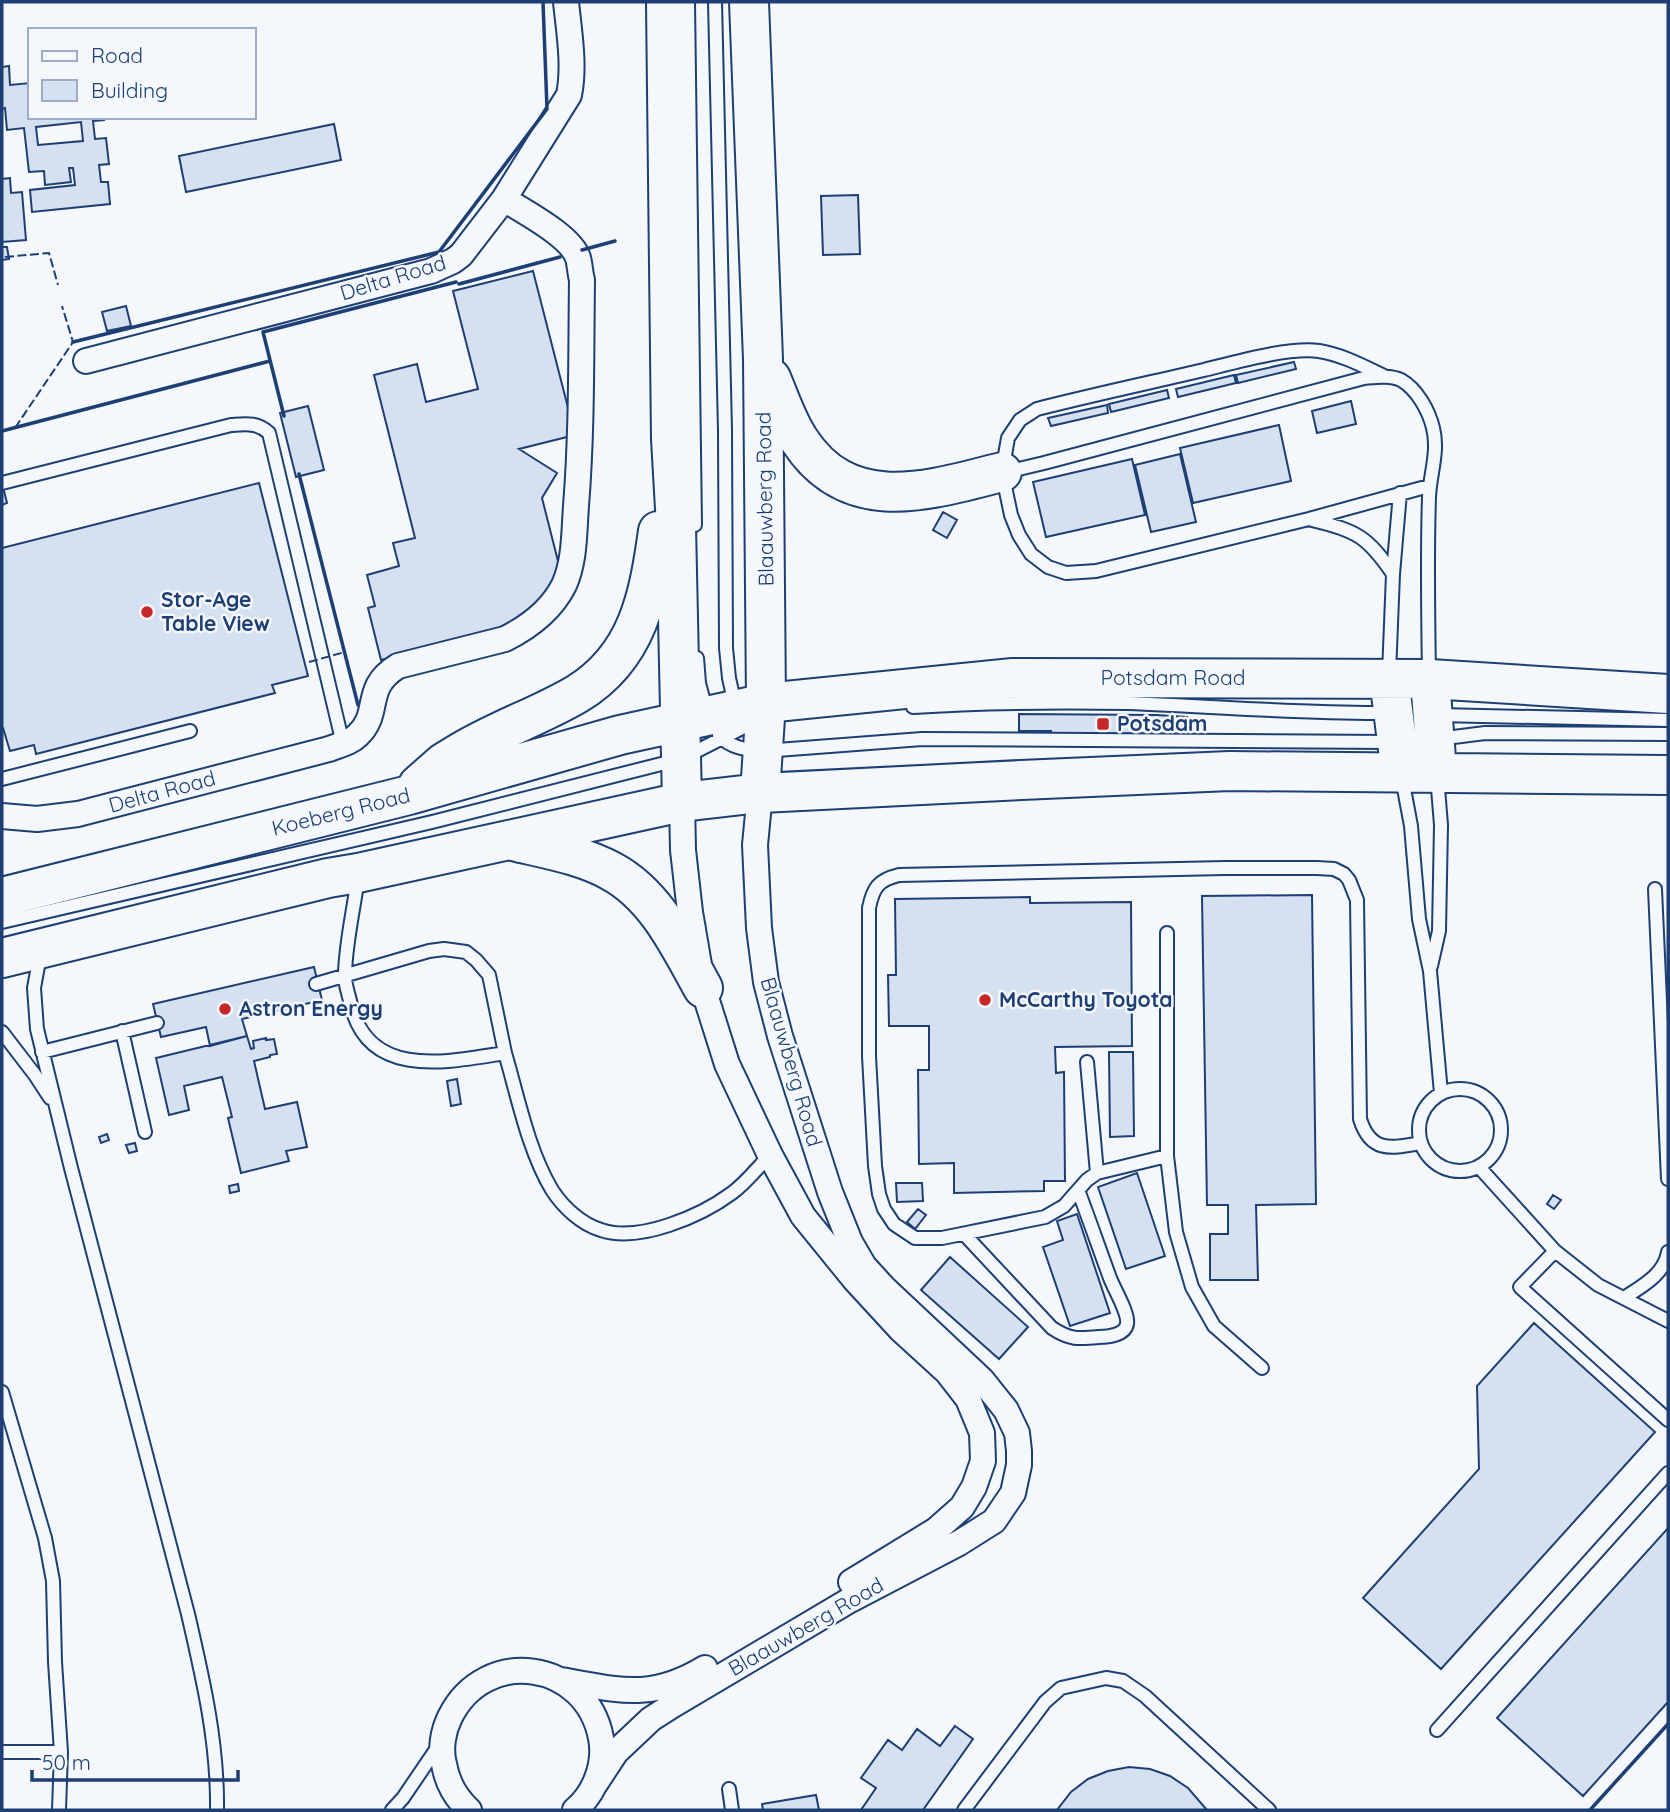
<svg xmlns="http://www.w3.org/2000/svg" width="1670" height="1812" viewBox="0 0 1670 1812" font-family="Quicksand,sans-serif">
<rect width="100%" height="100%" fill="#f4f7fb"/>
<path fill="#d5e0f0" stroke="#1d3f73" stroke-width="2" fill-rule="evenodd" d="M 9,66 L 10,85 L 30,83 L 30,117 L 104,117 L 104,120 L 93,121 L 95,139 L 106,138 L 109,164 L 99,165 L 101,182 L 108,182 L 110,204 L 32,212 L 30,190 L 75,185 L 73,168 L 69,168 L 71,182 L 45,185 L 44,171 L 29,172 L 24,128 L 7,130 L 5,108 L 2,109 L 2,67 ZM 81,122 L 83,141 L 38,145 L 36,127 Z
M 334,124 L 341,160 L 186,192 L 179,156 Z
M 10,178 L 11,193 L 22,192 L 26,240 L 2,242 L 2,179 Z
M 858,195 L 860,254 L 823,255 L 821,196 Z
M 2,247 L 7,247 L 9,259 L 2,260 Z
M 533,271 L 575,435 L 519,449 L 557,473 L 542,498 L 560,569 L 533,615 L 513,627 L 381,660 L 368,608 L 375,606 L 367,575 L 399,566 L 393,543 L 415,538 L 374,375 L 417,364 L 426,402 L 478,389 L 453,291 Z
M 126,306 L 131,326 L 107,331 L 102,312 Z
M 1294,362 L 1296,369 L 1238,383 L 1236,375 Z
M 1234,375 L 1236,383 L 1178,397 L 1176,389 Z
M 1167,390 L 1169,398 L 1111,412 L 1109,404 Z
M 1351,401 L 1356,424 L 1317,433 L 1312,411 Z
M 1107,405 L 1108,413 L 1051,426 L 1048,418 Z
M 308,406 L 324,470 L 296,477 L 280,413 Z
M 1279,425 L 1291,481 L 1193,503 L 1180,448 Z
M 1180,454 L 1196,522 L 1151,532 L 1135,465 Z
M 1132,459 L 1145,515 L 1046,537 L 1033,482 Z
M 259,483 L 308,676 L 272,685 L 275,693 L 36,754 L 34,745 L 10,751 L 3,728 L 2,728 L 2,548 Z
M 2,491 L 4,491 L 7,503 L 2,505 Z
M 943,512 L 957,520 L 947,538 L 933,530 Z
M 1019,714 L 1156,715 L 1187,717 L 1187,734 L 1051,733 L 1051,731 L 1019,731 Z
M 1312,895 L 1316,1204 L 1256,1205 L 1258,1280 L 1210,1280 L 1210,1234 L 1228,1234 L 1228,1205 L 1207,1205 L 1202,896 Z
M 1030,897 L 1030,903 L 1131,902 L 1132,1046 L 1055,1047 L 1056,1073 L 1064,1072 L 1065,1181 L 1044,1181 L 1044,1191 L 954,1193 L 954,1163 L 919,1164 L 918,1070 L 929,1070 L 929,1026 L 889,1026 L 888,975 L 896,975 L 895,899 Z
M 314,967 L 322,1000 L 242,1019 L 247,1036 L 210,1046 L 206,1027 L 161,1037 L 153,1004 Z
M 247,1036 L 251,1049 L 254,1048 L 253,1041 L 266,1038 L 266,1040 L 274,1039 L 277,1054 L 270,1055 L 270,1057 L 254,1061 L 265,1109 L 297,1102 L 307,1147 L 286,1151 L 289,1161 L 241,1173 L 228,1118 L 232,1117 L 222,1077 L 184,1086 L 189,1110 L 169,1115 L 156,1058 Z
M 1109,1052 L 1133,1052 L 1134,1136 L 1110,1137 Z
M 457,1079 L 461,1104 L 451,1106 L 447,1081 Z
M 107,1134 L 109,1140 L 101,1143 L 99,1137 Z
M 135,1143 L 137,1151 L 129,1153 L 126,1145 Z
M 1137,1173 L 1165,1256 L 1126,1269 L 1098,1187 Z
M 896,1183 L 922,1183 L 923,1201 L 897,1202 Z
M 238,1184 L 239,1191 L 230,1193 L 229,1186 Z
M 1553,1195 L 1561,1200 L 1554,1209 L 1547,1204 Z
M 918,1209 L 926,1215 L 915,1229 L 907,1222 Z
M 1077,1214 L 1110,1313 L 1070,1326 L 1043,1247 L 1063,1240 L 1057,1221 Z
M 950,1257 L 1028,1327 L 999,1359 L 921,1290 Z
M 1534,1323 L 1655,1432 L 1441,1669 L 1363,1598 L 1479,1469 L 1477,1386 Z
M 1668,1528 L 1668,1702 L 1583,1796 L 1497,1718 Z
M 955,1726 L 973,1739 L 923,1810 L 861,1810 L 876,1788 L 861,1778 L 888,1740 L 902,1750 L 917,1729 L 940,1746 Z
M 1129,1767 L 1150,1769 L 1170,1776 L 1188,1788 L 1207,1810 L 1057,1810 L 1071,1792 L 1088,1779 L 1108,1771 Z
M 816,1795 L 819,1810 L 763,1810 L 762,1804 Z"/>
<g fill="none" stroke-linecap="round" stroke-linejoin="round">
<g stroke="#1d3f73" stroke-width="16">
<path id="lane" d="M 688,2 L 695,525
M 715,2 L 725,430 L 726,648 L 729,678 L 735,705
M 1384,376 C 1363,366 1343,355 1319,351 C 1288,347 1236,362 1204,370 C 1148,383 1092,395 1037,409 L 1020,420 L 1008,438 L 1002,472 L 1011,515 L 1019,535 L 1031,554 L 1048,567 L 1066,573 L 1096,571 L 1309,519 L 1429,486
M 1006,472 L 1044,463 L 1364,378 C 1376,377 1390,375 1401,380 C 1417,389 1429,411 1433,428 C 1439,451 1430,474 1429,497 C 1427,556 1428,614 1429,674
M 2,483 L 231,425 C 246,424 257,422 269,433 L 343,744
M 1312,520 C 1357,531 1367,536 1393,574
M 697,658 L 699,683 L 707,713
M 1389,674 L 1393,574 L 1400,493
M 913,707 C 984,702 1056,702 1127,703 C 1214,706 1301,714 1388,713
M 1438,715 L 1668,720
M 719,735 C 730,748 747,750 764,751 L 922,739 L 1392,742
M 1438,739 L 1485,733 L 1668,734
M 1402,778 L 1411,826 L 1419,919 L 1430,971 L 1441,1093
M 2,779 L 190,731
M 1655,889 L 1668,1179
M 2,922 L 432,822 L 681,759 L 752,723
M 1167,933 L 1167,1156 L 1176,1232 L 1192,1287 L 1214,1326 L 1262,1368
M 40,955 L 34,988 L 37,1029 L 71,1168 L 188,1614 C 203,1679 218,1743 217,1810
M 1431,966 L 1439,931 L 1441,825 L 1437,776
M 316,984 L 429,951 L 444,949 L 466,952 L 476,960 L 489,975 L 505,1053 C 448,1062 369,1080 351,1005 C 349,995 344,983 345,973 C 346,941 354,908 358,877
M 122,1031 L 145,1132
M 2,1032 L 35,1075 L 50,1098
M 42,1052 L 157,1023
M 505,1053 C 518,1097 528,1150 552,1190 C 563,1207 581,1224 601,1230 C 639,1243 701,1216 732,1193 C 746,1183 758,1167 770,1155
M 1087,1062 L 1097,1173
M1419 1130a41 41 0 1 1 82 0a41 41 0 1 1-82 0Z
M 1167,1156 L 1097,1173 L 1087,1180 L 1064,1206 L 1045,1217 L 942,1238 L 915,1238 L 894,1224 L 884,1209 L 879,1194 L 875,1166 L 869,1056 L 869,908 C 873,888 878,880 899,875 L 1225,868 L 1317,868 L 1334,869 L 1344,874 L 1349,880 L 1357,900 L 1360,1119 C 1371,1154 1392,1148 1421,1143
M 1479,1167 L 1555,1251 L 1598,1285 L 1668,1321
M 964,1234 L 1052,1328 C 1070,1340 1079,1339 1099,1337 C 1108,1337 1125,1335 1127,1324 C 1129,1313 1114,1289 1110,1278 C 1099,1248 1089,1219 1078,1190
M 1555,1251 L 1520,1287 L 1668,1420
M 1624,1298 C 1642,1286 1664,1275 1668,1252
M 2,1392 L 45,1538 L 53,1581 L 55,1662 L 61,1752 L 59,1810
M 1437,1730 L 1668,1473
M 2,1752 L 61,1752
M 729,1789 L 732,1810
M 392,1810 L 403,1798 L 439,1745
M 964,1810 L 1045,1702 L 1061,1688 L 1106,1678 L 1123,1681 L 1145,1696 L 1269,1810"/>
</g>
<g stroke="#1d3f73" stroke-width="28">
<path id="street" d="M 86,361 L 431,271 L 453,261 L 461,255 L 504,199 L 569,95 C 575,65 569,32 566,2
M 682,802 L 683,850 L 690,912 L 703,988 L 727,1064 L 770,1155 L 803,1216 L 855,1280 L 901,1330 L 947,1372 L 968,1399 L 982,1433 L 983,1461 L 974,1487 L 962,1507 L 936,1530 L 851,1582
M 2,816 L 37,819 L 78,814 L 329,749 C 339,745 350,743 358,735 C 382,712 362,688 398,666 L 505,639 C 529,627 552,609 564,585 C 575,561 574,532 576,506 C 582,431 581,356 582,280 C 580,273 580,265 578,258 C 571,236 524,212 504,199
M 561,1680 C 619,1690 651,1701 705,1668
M 595,1784 L 616,1752 L 651,1719 L 673,1705 L 850,1600 L 959,1543 L 994,1521 L 1013,1493 L 1019,1465 L 1019,1451 L 1017,1433 L 1006,1410 L 982,1380 L 884,1288 L 864,1266 L 850,1242 L 830,1192 L 780,1036 L 766,982 L 759,928 L 755,845 L 760,793
M 469,1810 C 456,1798 447,1782 444,1764 C 440,1749 443,1731 450,1717 C 485,1646 586,1660 601,1738 C 606,1764 595,1793 575,1810"/>
</g>
<g stroke="#1d3f73" stroke-width="42">
<path id="primary" d="M 666,2 L 671,439 L 676,526 L 682,802
M 749,2 L 763,359 L 766,703 L 760,793
M 771,378 C 780,399 787,422 800,441 C 850,517 930,490 1002,472
M 1389,678 L 1401,773
M 1430,679 L 1437,772
M 418,785 L 443,763 L 456,755 C 494,731 538,717 577,694 C 638,657 649,596 658,531
M 513,841 C 546,849 582,855 611,871 C 656,895 679,945 703,988
M 2,897 L 409,795 L 620,735 L 766,703 L 1013,678 L 1430,679 L 1668,694
M 2,958 L 328,878 L 358,873 L 682,802 L 760,793 L 1021,780 L 1230,771 L 1668,775"/>
</g>
<use href="#lane" stroke="#f4f7fb" stroke-width="12"/>
<use href="#street" stroke="#f4f7fb" stroke-width="24"/>
<use href="#primary" stroke="#f4f7fb" stroke-width="38"/>
<path stroke="#1d3f73" stroke-width="2" stroke-dasharray="9 3.5" stroke-linecap="butt" d="M 5,257 L 49,253 L 58,285
M 15,428 L 73,342 L 62,306
M 309,662 L 345,652"/>
<path stroke="#1d3f73" stroke-width="3.5" d="M 582,250 L 615,241
M 459,284 L 560,257
M 73,342 L 439,252 L 547,109 L 543,2
M 284,416 L 263,332 L 456,282
M 2,431 L 270,361
M 299,474 L 358,705
M 1590,1810 L 1668,1724"/>
</g>
<g fill="#c62828" stroke="#f4f7fb" stroke-width="2.5">
<circle cx="147" cy="612" r="7"/>
<rect x="1096" y="717" width="14" height="14" rx="3.5"/>
<circle cx="985" cy="1000" r="7"/>
<circle cx="225" cy="1009" r="7"/>
</g>
<g text-anchor="middle" stroke-width="5" stroke-linejoin="round" paint-order="stroke">
<g font-size="21" fill="#1d3f73" stroke="#f4f7fb">
<text transform="translate(393 278) rotate(-17)" y="7">Delta Road</text>
<text transform="translate(765 499) rotate(-91)" y="7">Blaauwberg Road</text>
<text x="1173" y="685">Potsdam Road</text>
<text transform="translate(162 792) rotate(-15)" y="7">Delta Road</text>
<text transform="translate(341 812) rotate(-14)" y="7">Koeberg Road</text>
<text transform="translate(791 1062) rotate(74)" y="7">Blaauwberg Road</text>
<text transform="translate(806 1627) rotate(-30)" y="7">Blaauwberg Road</text>
</g>
<g font-size="21" font-weight="bold" fill="#1d3f73" stroke="#f4f7fb" text-anchor="start">
<text x="161" y="607">Stor-Age<tspan x="161" dy="24">Table View</tspan></text>
<text x="1117" y="731">Potsdam</text>
<text x="999" y="1007">McCarthy Toyota</text>
<text x="239" y="1016">Astron Energy</text>
</g>
</g>
<rect width="1670" height="1812" fill="none" stroke="#1d3f73" stroke-width="7"/>
<rect x="28" y="28" width="228" height="91" fill="#f4f7fb" stroke="#9eadc5" stroke-width="2"/>
<rect x="42" y="51" width="35" height="10" fill="#f4f7fb" stroke="#9eadc5" stroke-width="2"/>
<text x="91" y="63" font-size="21" fill="#1d3f73">Road</text>
<rect x="42" y="80" width="35" height="21" fill="#d5e0f0" stroke="#9eadc5" stroke-width="2"/>
<text x="91" y="98" font-size="21" fill="#1d3f73">Building</text>
<path d="M32 1770v10h206v-10" fill="none" stroke="#1d3f73" stroke-width="3.5"/>
<text x="42" y="1770" font-size="21" fill="#1d3f73" stroke="#f4f7fb" stroke-width="5" paint-order="stroke">50 m</text>
</svg>
